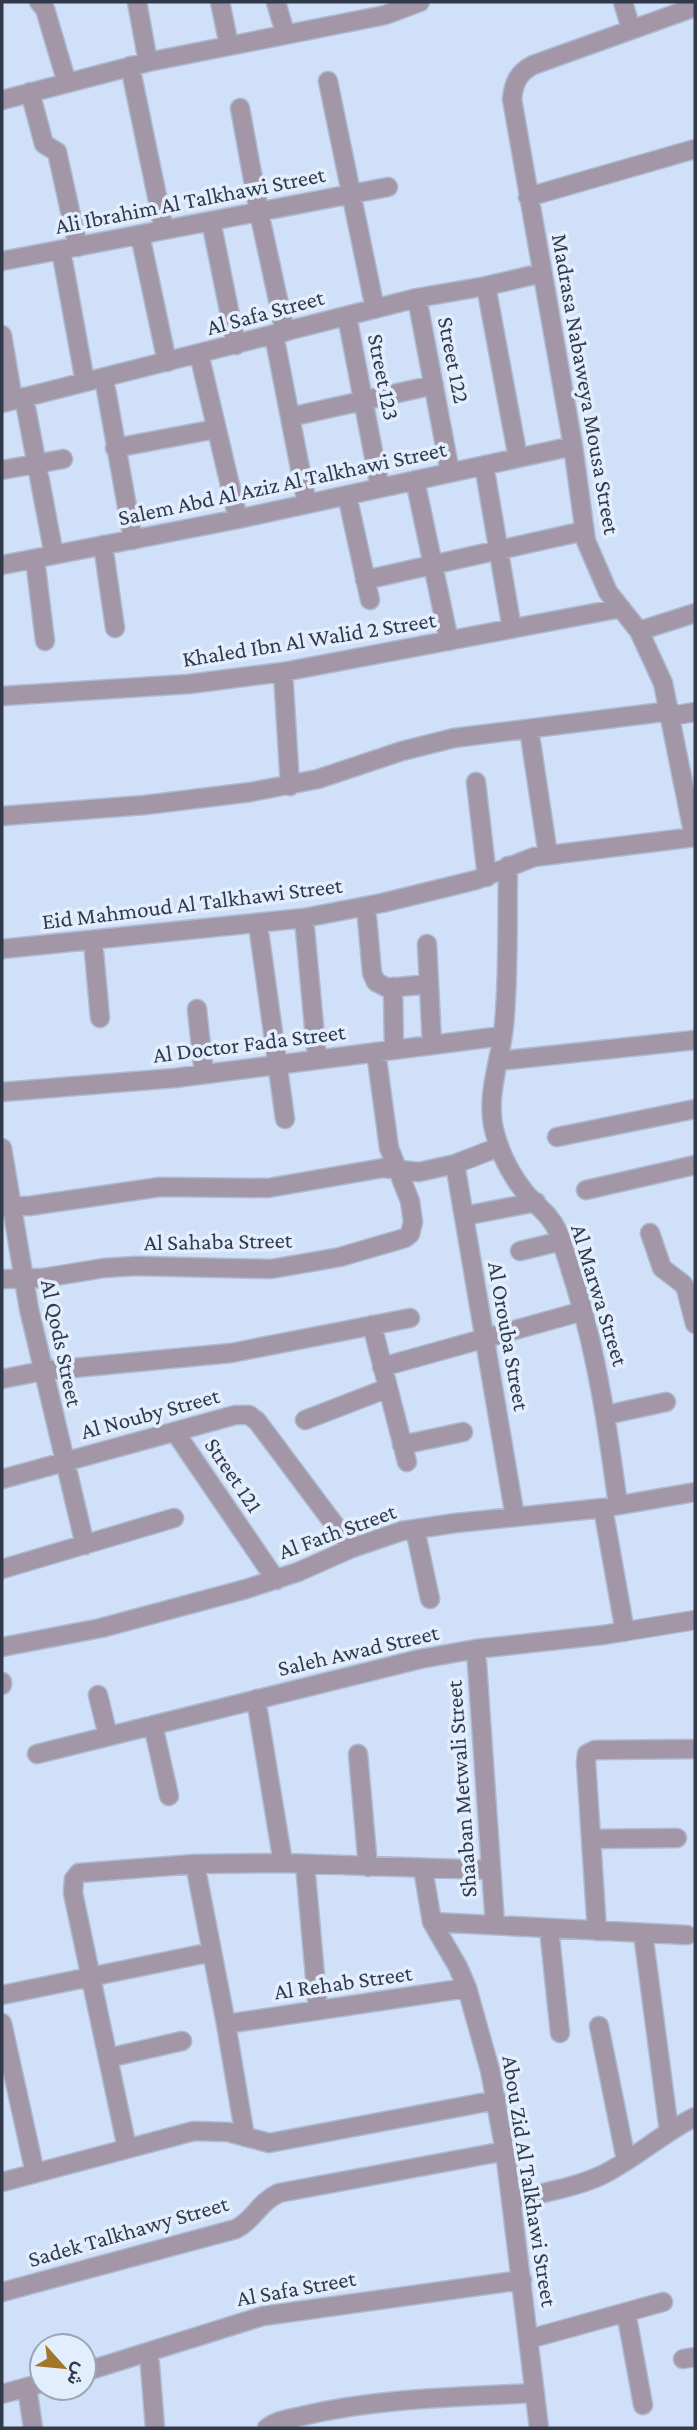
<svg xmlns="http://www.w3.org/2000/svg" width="697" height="2430" viewBox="0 0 697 2430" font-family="'Crimson Pro',Vazirmatn,serif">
<rect width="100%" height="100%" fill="#d0e0f9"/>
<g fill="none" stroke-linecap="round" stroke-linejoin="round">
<g stroke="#adbbd2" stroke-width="21">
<path id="street" d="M 39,2 L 45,9 L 67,83
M 137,2 L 148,62
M 220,2 L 229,45
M 276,2 L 285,33
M 623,2 L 631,29
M 130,66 L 164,230
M 328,81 L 375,309
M 30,92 L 44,144 L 57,152 L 78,247
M 2,100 L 148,62 L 385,15 L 420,2
M 240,108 L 259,212 L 285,332
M 528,197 L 695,149
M 211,221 L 236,345
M 140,235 L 167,362
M 61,250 L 85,382
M 2,261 L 388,187
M 486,286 L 518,458
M 417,298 L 450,472
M 347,316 L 380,488
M 2,335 L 13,400
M 274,335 L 307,504
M 199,354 L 238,519
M 104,378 L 133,540
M 24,397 L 54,555
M 2,403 L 417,298 L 486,286 L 542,273
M 290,417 L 434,385
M 115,448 L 216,429
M 484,465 L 512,629
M 2,470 L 63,459
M 415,480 L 449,641
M 347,495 L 370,600
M 103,545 L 115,628
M 35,559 L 45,641
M 2,565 L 238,519 L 573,446
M 365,580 L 584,531
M 639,631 L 695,613
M 283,672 L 290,786
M 2,696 L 189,684 L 283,672 L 621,608
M 671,716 L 695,712
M 529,729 L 548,855
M 476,782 L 487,877
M 2,816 L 145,805 L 251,792 L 318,779 L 402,751 L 454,738 L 671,711
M 694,837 L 663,683 L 639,631 L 608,592 L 586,541 L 573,446 L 512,99 C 514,82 518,73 533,65 L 695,7
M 508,866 C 507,919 509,973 504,1025 C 501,1059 487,1091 493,1125 C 497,1146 508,1170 521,1187 C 533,1205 548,1210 558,1232 C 565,1249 570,1269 576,1287 C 598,1359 608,1431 618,1505
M 366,906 L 372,973 L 376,982 L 388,988 L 429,984
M 304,918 L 317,1059
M 258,924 L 285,1119
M 93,941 L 100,1018
M 427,944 L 432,1045
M 2,949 L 304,918 L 382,903 L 476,880 L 534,857 L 695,837
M 393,987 L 394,1049
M 197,1009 L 204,1074
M 498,1061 L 695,1040
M 2,1092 L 175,1078 L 502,1036
M 557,1137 L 695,1109
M 2,1148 L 29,1309 L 85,1545
M 455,1164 L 515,1517
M 586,1190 L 695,1165
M 2,1206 L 29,1206 L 160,1187 L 268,1188 L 383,1168 L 419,1172 L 455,1164 L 499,1147
M 464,1216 L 536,1202
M 650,1233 L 662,1268 L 683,1284 L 686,1289 L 695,1324
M 520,1251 L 561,1241
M 2,1279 L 43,1278 L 104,1268 L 136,1266 L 271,1269 L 340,1257 L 405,1238 L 410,1234 L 413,1222 L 410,1201 L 389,1148 L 376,1052
M 372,1325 L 407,1462
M 382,1367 L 583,1311
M 2,1379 L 42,1371 L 231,1353 L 410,1318
M 606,1415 L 666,1402
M 305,1420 L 388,1388
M 175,1432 L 276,1580
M 402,1445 L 463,1432
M 2,1479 L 235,1415 L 249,1415 L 257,1421 L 352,1548
M 603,1508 L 625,1632
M 415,1529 L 430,1599
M 2,1569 L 174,1518
M 2,1647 L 101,1628 L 246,1589 L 298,1572 L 352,1548 L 402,1531 L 456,1523 L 603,1508 L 695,1492
M 476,1649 L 495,1925
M 2,1682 L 2,1685
M 98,1695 L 108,1736
M 256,1699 L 283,1863
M 153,1725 L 169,1796
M 37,1754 L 420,1659 L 476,1649 L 603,1635 L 695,1620
M 358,1754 L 368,1867
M 591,1839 L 677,1838
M 195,1864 L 226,2024 L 245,2137
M 305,1864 L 318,2010
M 423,1869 L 432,1922 L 458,1967 L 467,1988 L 490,2070 L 505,2151 L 539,2428
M 432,1922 L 687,1935
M 549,1928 L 560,2033
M 597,1931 L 586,1762 L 587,1754 L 595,1750 L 695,1749
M 643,1933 L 669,2131
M 2,1995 L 212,1952
M 2,2023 L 35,2173
M 226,2024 L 467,1988
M 599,2026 L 626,2160
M 108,2058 L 182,2041
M 127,2148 L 73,1893 L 74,1879 L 79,1873 L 195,1864 L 283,1863 L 491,1870
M 2,2182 L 194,2131 L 228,2132 L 269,2143 L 497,2100
M 512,2200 C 541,2193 574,2188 602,2175 C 635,2159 662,2133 695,2117
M 2,2292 L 236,2229 C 255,2219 258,2203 279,2193 L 505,2151
M 626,2312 L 643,2405
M 529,2339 L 663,2302
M 149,2353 L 155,2428
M 683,2359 L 695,2357
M 84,2372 L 263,2316 L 522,2280
M 27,2387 L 33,2428
M 2,2394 L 42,2383
M 267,2428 C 277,2420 290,2419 302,2416 C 378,2398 458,2397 535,2393"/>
</g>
<use href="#street" stroke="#a396a6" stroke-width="18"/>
</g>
<g text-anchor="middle" stroke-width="7" stroke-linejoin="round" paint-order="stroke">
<g font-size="23" fill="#303a4a" stroke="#e2edfd">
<text transform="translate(190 200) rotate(-11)" y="8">Ali Ibrahim Al Talkhawi Street</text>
<text transform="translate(265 312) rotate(-15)" y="8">Al Safa Street</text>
<text transform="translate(454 360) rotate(79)" y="8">Street 122</text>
<text transform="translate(384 377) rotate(79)" y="8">Street 123</text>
<text transform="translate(586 384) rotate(80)" y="8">Madrasa Nabaweya Mousa Street</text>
<text transform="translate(282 483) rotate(-12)" y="8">Salem Abd Al Aziz Al Talkhawi Street</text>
<text transform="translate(309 639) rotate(-9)" y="8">Khaled Ibn Al Walid 2 Street</text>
<text transform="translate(192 903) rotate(-7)" y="8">Eid Mahmoud Al Talkhawi Street</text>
<text transform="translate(249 1043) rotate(-7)" y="8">Al Doctor Fada Street</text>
<text transform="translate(218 1241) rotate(-1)" y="8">Al Sahaba Street</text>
<text transform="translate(600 1295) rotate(73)" y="8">Al Marwa Street</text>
<text transform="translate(509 1336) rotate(80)" y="8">Al Orouba Street</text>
<text transform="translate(62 1343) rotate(78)" y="8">Al Qods Street</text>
<text transform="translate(150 1413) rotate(-15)" y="8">Al Nouby Street</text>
<text transform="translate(234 1475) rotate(56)" y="8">Street 121</text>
<text transform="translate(337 1531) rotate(-20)" y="8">Al Fath Street</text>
<text transform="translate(358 1650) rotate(-13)" y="8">Saleh Awad Street</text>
<text transform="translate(461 1789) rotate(-94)" y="8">Shaaban Metwali Street</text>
<text transform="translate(343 1982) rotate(-8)" y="8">Al Rehab Street</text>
<text transform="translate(530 2181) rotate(81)" y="8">Abou Zid Al Talkhawi Street</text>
<text transform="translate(128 2231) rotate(-16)" y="8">Sadek Talkhawy Street</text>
<text transform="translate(296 2288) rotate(-10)" y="8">Al Safa Street</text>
</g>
</g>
<rect width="697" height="2430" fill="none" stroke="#303a4a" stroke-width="7"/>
<g transform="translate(63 2367) rotate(117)"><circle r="33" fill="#e2edfd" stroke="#9ba5b5" stroke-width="2"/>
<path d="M0-5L12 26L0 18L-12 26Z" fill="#a27727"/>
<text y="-10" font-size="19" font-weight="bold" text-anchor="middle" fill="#303a4a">ش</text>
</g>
</svg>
